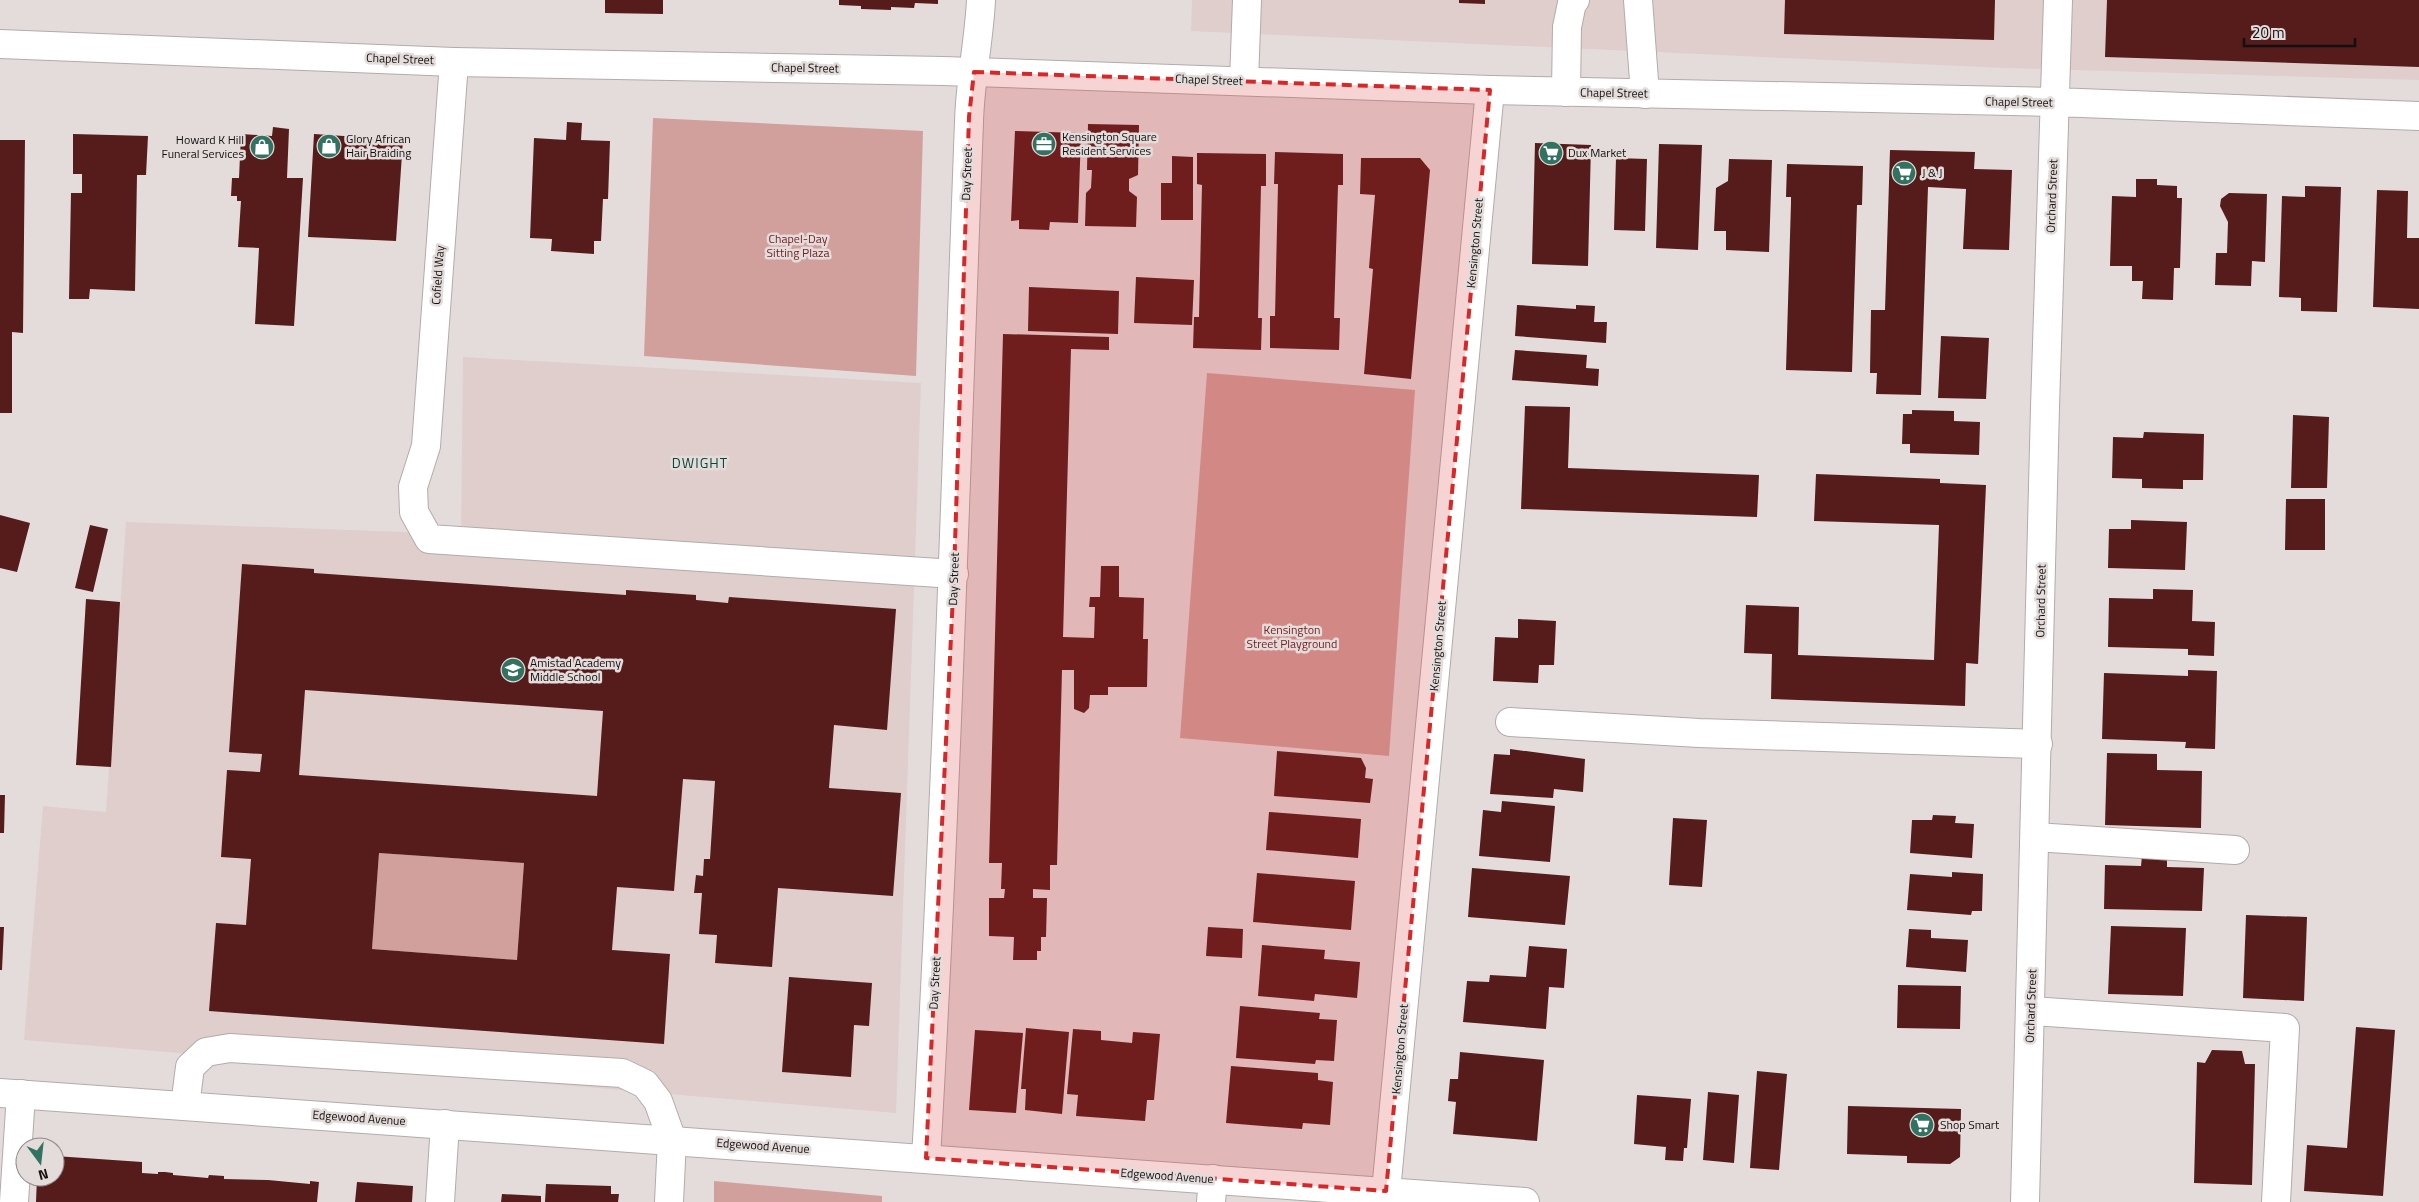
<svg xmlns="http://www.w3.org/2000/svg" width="2419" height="1202" viewBox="0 0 2419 1202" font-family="'Titillium Web',sans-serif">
<rect width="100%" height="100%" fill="#e4dcdb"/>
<path fill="#dfcecc" d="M 1192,0 L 2419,0 L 2419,80 L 2006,68 L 1191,31 Z
M 463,357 L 921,383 L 896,1113 L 24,1040 L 43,806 L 106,812 L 126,522 L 461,534 Z"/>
<path fill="#d1a09c" d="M 653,118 L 923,131 L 916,376 L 644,356 Z
M 1207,373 L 1415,390 L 1389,756 L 1180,738 Z
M 379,853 L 524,863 L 517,960 L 372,949 Z
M 714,1181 L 882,1196 L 882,1202 L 714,1202 Z"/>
<path fill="#561b1b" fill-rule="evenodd" d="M 605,0 L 663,0 L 663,14 L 605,13 Z
M 839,0 L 938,0 L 938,4 L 915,3 L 914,8 L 891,7 L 891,10 L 861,9 L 861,6 L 839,5 Z
M 1459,0 L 1485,0 L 1485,4 L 1459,3 Z
M 1785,0 L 1995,0 L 1994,40 L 1784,34 Z
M 2107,0 L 2419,0 L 2419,67 L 2105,57 Z
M 567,122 L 582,123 L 581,140 L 610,141 L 608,199 L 603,199 L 601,241 L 594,241 L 594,254 L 551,251 L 552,239 L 530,238 L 534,138 L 566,140 Z
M 1088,124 L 1139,125 L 1138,175 L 1129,179 L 1129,191 L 1137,197 L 1136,227 L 1085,226 L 1086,193 L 1091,188 L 1092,170 L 1087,170 Z
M 273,127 L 289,129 L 287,178 L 303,178 L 294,326 L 255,324 L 259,248 L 238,247 L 241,201 L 237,201 L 237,196 L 231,196 L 232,178 L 239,178 L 241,134 L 272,136 Z
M 1015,131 L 1081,133 L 1078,223 L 1050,222 L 1049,230 L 1019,229 L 1019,220 L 1011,221 Z
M 73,134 L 148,136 L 146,175 L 137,175 L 135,291 L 90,289 L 89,299 L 69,299 L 71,193 L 82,193 L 82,174 L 73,174 Z
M 314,134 L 403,140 L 396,241 L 308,237 Z
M 0,140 L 25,140 L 23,333 L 12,332 L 12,413 L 0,413 Z
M 1535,143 L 1591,145 L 1588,266 L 1532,264 Z
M 1659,144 L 1702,145 L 1698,250 L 1656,248 Z
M 1890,150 L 1975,152 L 1974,169 L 2012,170 L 2009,250 L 1963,249 L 1966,189 L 1928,187 L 1921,395 L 1876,394 L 1877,373 L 1870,373 L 1871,310 L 1885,310 Z
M 1275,152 L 1343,154 L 1343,185 L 1338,185 L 1334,318 L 1340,318 L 1339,350 L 1270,348 L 1270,316 L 1275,316 L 1278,184 L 1274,184 Z
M 1197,153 L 1266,154 L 1266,186 L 1261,186 L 1258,318 L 1262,318 L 1261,350 L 1193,348 L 1194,317 L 1199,317 L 1202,185 L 1197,184 Z
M 1172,156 L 1193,157 L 1193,220 L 1161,220 L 1161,183 L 1172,183 Z
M 1361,158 L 1420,158 L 1430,170 L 1411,379 L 1364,374 L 1373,269 L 1369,268 L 1375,195 L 1360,194 Z
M 1616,158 L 1647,159 L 1645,231 L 1614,230 Z
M 1729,159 L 1772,160 L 1769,252 L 1726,250 L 1726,231 L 1714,231 L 1716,188 L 1728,181 Z
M 1787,164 L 1863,166 L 1862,205 L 1857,205 L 1852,372 L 1786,370 L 1791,203 L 1791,197 L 1786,197 Z
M 2136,179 L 2157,179 L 2157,185 L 2177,186 L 2177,198 L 2182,198 L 2180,268 L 2174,268 L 2173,300 L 2142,299 L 2143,281 L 2132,281 L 2132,266 L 2110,266 L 2112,196 L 2136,197 Z
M 2305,186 L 2341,187 L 2337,312 L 2301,311 L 2301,298 L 2279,297 L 2282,196 L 2305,197 Z
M 2377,190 L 2408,191 L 2407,238 L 2419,238 L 2419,309 L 2373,307 Z
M 2229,193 L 2267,194 L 2265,262 L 2252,261 L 2251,286 L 2215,285 L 2216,253 L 2227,253 L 2228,222 L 2220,206 L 2221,199 Z
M 1136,277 L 1194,280 L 1192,325 L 1134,323 Z
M 1029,287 L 1119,291 L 1118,334 L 1028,331 Z
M 1517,305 L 1576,309 L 1576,305 L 1595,306 L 1594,322 L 1607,322 L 1606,343 L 1515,336 Z
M 1003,334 L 1109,337 L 1109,350 L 1071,349 L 1063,637 L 1094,638 L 1095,607 L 1089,607 L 1090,597 L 1100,597 L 1101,566 L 1119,566 L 1119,597 L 1144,598 L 1143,639 L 1148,639 L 1147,687 L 1108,687 L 1108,695 L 1090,695 L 1089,708 L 1084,713 L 1074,709 L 1074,670 L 1062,670 L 1057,865 L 1050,865 L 1050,890 L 1033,889 L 1033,898 L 1047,898 L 1046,937 L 1041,937 L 1041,951 L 1037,951 L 1037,960 L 1013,960 L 1014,937 L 989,936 L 989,898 L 1004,898 L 1005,889 L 1001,889 L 1002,863 L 989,863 Z
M 1941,336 L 1989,338 L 1986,399 L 1938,398 Z
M 1515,350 L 1587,355 L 1586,368 L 1599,369 L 1598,386 L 1512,380 Z
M 1525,406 L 1570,407 L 1568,468 L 1759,475 L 1757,517 L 1521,509 Z
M 1912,410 L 1954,411 L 1954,421 L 1980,422 L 1979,455 L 1910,453 L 1910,444 L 1902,444 L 1903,414 L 1912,414 Z
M 2293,415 L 2329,417 L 2327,488 L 2291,488 Z
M 2144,432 L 2204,434 L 2203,480 L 2183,480 L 2183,489 L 2142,488 L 2142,479 L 2112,478 L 2113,437 L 2143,438 Z
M 1816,474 L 1940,479 L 1940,483 L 1986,485 L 1978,664 L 1966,663 L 1965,706 L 1771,699 L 1772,654 L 1744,653 L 1746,605 L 1799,607 L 1798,655 L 1934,660 L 1939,525 L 1814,521 Z
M 2286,499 L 2325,499 L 2325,550 L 2285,550 Z
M 0,515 L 30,523 L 17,572 L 0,568 Z
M 2131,520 L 2187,522 L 2185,570 L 2108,568 L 2109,529 L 2131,529 Z
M 90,525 L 108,529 L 93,592 L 75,588 Z
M 242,564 L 314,569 L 314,573 L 626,595 L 626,590 L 696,595 L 696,600 L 728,603 L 729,597 L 896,609 L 887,730 L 834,725 L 829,788 L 901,793 L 893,896 L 778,888 L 772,967 L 715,963 L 717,935 L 699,934 L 702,893 L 694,893 L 696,875 L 703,876 L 704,859 L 710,859 L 715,781 L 683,779 L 674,891 L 617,887 L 612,950 L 670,954 L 664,1044 L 209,1011 L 216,923 L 246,925 L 251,859 L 221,857 L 227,770 L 260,772 L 262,754 L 229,752 ZM 305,690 L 603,711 L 597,796 L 299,775 ZM 379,853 L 524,863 L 517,960 L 372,949 Z
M 2153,589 L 2193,590 L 2192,621 L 2215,622 L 2214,656 L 2188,655 L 2188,649 L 2108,647 L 2109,598 L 2153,599 Z
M 86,599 L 120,602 L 111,767 L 76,765 Z
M 1518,619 L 1556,621 L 1554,665 L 1539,665 L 1538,683 L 1493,681 L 1495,637 L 1518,638 Z
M 2188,670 L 2217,671 L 2215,749 L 2185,748 L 2186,742 L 2102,739 L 2104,673 L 2188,676 Z
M 1510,749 L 1585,759 L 1583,792 L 1554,789 L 1553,798 L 1490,794 L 1494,754 L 1510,755 Z
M 1277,751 L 1361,758 L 1366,768 L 1365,778 L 1373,779 L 1370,803 L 1274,796 Z
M 2107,753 L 2157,754 L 2157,770 L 2202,771 L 2201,828 L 2105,825 Z
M 0,795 L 5,795 L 4,833 L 0,833 Z
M 1502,801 L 1555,806 L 1550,862 L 1479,856 L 1483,810 L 1501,812 Z
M 1269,812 L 1361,819 L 1358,858 L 1266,850 Z
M 1933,815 L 1956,816 L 1955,823 L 1974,824 L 1972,858 L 1910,853 L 1912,820 L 1932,820 Z
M 1673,818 L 1707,820 L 1702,887 L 1669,885 Z
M 2142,856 L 2167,856 L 2167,867 L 2204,868 L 2202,911 L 2104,909 L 2105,865 L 2141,866 Z
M 1472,868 L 1570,876 L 1565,925 L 1468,917 Z
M 1952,872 L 1983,874 L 1982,911 L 1972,911 L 1971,915 L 1907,910 L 1910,874 L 1952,877 Z
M 1257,873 L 1355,881 L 1351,930 L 1253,922 Z
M 2246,915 L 2307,917 L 2304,1001 L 2243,998 Z
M 2111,926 L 2186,928 L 2183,996 L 2108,994 Z
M 0,927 L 4,927 L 2,970 L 0,970 Z
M 1208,927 L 1243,929 L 1242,958 L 1206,956 Z
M 1909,929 L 1931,930 L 1931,938 L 1968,940 L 1966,972 L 1906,967 Z
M 1262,945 L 1325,950 L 1324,959 L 1360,962 L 1357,998 L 1315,994 L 1314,1001 L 1258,996 Z
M 1529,946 L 1567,949 L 1564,988 L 1549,987 L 1546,1029 L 1463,1022 L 1467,981 L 1489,982 L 1490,975 L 1526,977 Z
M 789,977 L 872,983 L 869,1026 L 854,1025 L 851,1077 L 782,1072 Z
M 1898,985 L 1961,986 L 1960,1029 L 1897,1028 Z
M 1240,1006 L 1320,1013 L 1319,1019 L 1337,1020 L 1334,1061 L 1316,1060 L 1315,1064 L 1236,1058 Z
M 2356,1027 L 2395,1030 L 2383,1196 L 2304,1191 L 2307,1145 L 2347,1148 Z
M 1026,1028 L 1069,1032 L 1062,1114 L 1025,1110 L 1026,1089 L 1021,1089 Z
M 1073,1029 L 1101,1031 L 1101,1040 L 1132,1043 L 1133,1032 L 1160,1034 L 1154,1100 L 1147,1100 L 1145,1121 L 1076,1116 L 1078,1095 L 1067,1094 Z
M 975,1030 L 1023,1033 L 1016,1113 L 969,1110 Z
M 2212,1050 L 2242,1051 L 2245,1064 L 2255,1064 L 2252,1185 L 2194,1183 L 2197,1062 L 2205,1063 Z
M 1460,1052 L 1544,1060 L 1537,1141 L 1453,1134 L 1456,1102 L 1448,1101 L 1450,1079 L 1458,1079 Z
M 1231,1066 L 1318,1073 L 1318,1080 L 1333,1082 L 1330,1125 L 1303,1123 L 1302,1129 L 1226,1123 Z
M 1757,1071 L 1787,1074 L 1779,1170 L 1750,1168 Z
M 1708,1092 L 1739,1095 L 1734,1163 L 1703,1160 Z
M 1637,1095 L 1691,1099 L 1687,1148 L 1684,1148 L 1683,1161 L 1665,1160 L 1666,1147 L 1634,1144 Z
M 1848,1106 L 1961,1109 L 1960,1157 L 1950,1164 L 1907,1163 L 1907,1156 L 1847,1154 Z
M 55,1156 L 142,1162 L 142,1173 L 158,1174 L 158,1172 L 165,1172 L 173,1173 L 173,1175 L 208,1178 L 209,1175 L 224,1176 L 224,1179 L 268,1180 L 310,1184 L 310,1181 L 319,1182 L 317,1202 L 36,1202 L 37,1177 L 55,1177 Z
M 357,1182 L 413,1186 L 412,1202 L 355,1202 Z
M 546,1184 L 611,1186 L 611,1194 L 619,1194 L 618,1202 L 545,1202 Z
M 502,1194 L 541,1196 L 541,1202 L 501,1202 Z"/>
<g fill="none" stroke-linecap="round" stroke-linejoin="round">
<g stroke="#b3abab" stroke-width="30">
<path id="minor" d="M 1638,0 L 1645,94
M 454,62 L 426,446 L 413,487 L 414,512 L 429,539 L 954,574
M 1244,81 L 1247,0
M 1566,92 L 1567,27 L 1572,3 L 1575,0
M 1510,722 L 1699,733 L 2038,744
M 2035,837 L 2235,850
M 2031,1011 L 2285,1028 L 2276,1202
M 185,1106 L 190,1067 L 206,1052 L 230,1048 L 622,1073 L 645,1084 L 658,1101 L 672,1140 L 669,1202
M 926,1158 C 946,812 956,467 969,122 C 970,81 979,41 981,0
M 14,1202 L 21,1094
M 440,1202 L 445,1124
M 1211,1202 L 1213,1179
M 1385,1202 L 1490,90"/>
</g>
<g stroke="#b3abab" stroke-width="30">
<path id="major" d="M 0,44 L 454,62 L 943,71 L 1490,90 L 2055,102 L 2419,116
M 0,1093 L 1525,1202
M 2025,1202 L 2045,407 L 2058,0"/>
</g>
<use href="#minor" stroke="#fff" stroke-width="28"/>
<use href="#major" stroke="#fff" stroke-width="28"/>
</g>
<path fill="#d62828" fill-opacity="0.2" stroke="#d62828" stroke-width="4" stroke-dasharray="10 6" stroke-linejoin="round" d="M 974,72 L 1490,90 L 1386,1191 L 926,1158 L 954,574 L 969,117 Z"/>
<defs>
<g id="office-disc" transform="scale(1.25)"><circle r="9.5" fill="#317261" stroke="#e4dcdb"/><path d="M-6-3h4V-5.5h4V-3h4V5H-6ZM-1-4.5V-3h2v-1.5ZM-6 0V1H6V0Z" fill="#fff"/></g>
<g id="shop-disc" transform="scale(1.25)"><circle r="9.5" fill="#317261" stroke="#e4dcdb"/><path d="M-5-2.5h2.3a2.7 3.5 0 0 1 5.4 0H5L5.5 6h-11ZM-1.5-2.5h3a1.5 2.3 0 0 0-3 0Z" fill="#fff"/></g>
<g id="supermarket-disc" transform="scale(1.25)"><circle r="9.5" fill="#317261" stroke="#e4dcdb"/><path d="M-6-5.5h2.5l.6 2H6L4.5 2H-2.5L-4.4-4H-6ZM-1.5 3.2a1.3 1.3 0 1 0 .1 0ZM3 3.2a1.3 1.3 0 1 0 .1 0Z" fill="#fff"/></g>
<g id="school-disc" transform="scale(1.25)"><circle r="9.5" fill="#317261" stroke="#e4dcdb"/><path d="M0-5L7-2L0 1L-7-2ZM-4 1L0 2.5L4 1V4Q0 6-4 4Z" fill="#fff"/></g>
</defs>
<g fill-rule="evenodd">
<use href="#office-disc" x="1044" y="144"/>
<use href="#shop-disc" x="329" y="146"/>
<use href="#shop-disc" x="262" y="147"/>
<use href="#supermarket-disc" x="1551" y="153"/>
<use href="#supermarket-disc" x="1904" y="173"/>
<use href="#school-disc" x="513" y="670"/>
<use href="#supermarket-disc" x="1922" y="1125"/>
</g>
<g text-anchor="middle" stroke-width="5" stroke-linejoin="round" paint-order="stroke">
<g font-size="12" fill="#131010" stroke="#e4dcdb">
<text transform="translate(400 59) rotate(2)" y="4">Chapel Street</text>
<text transform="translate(805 68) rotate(1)" y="4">Chapel Street</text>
<text transform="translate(1209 80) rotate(2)" y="4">Chapel Street</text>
<text transform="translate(1614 93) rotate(1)" y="4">Chapel Street</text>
<text transform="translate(2019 102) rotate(1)" y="4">Chapel Street</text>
<text transform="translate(967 174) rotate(-88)" y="4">Day Street</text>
<text transform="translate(2052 196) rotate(-88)" y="4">Orchard Street</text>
<text transform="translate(1475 243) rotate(-85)" y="4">Kensington Street</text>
<text transform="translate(438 275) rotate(-86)" y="4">Cofield Way</text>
<text transform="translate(954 579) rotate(-88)" y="4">Day Street</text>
<text transform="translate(2041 601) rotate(-89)" y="4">Orchard Street</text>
<text transform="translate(1438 646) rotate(-85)" y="4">Kensington Street</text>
<text transform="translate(935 983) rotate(-87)" y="4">Day Street</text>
<text transform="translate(2031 1006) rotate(-88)" y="4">Orchard Street</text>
<text transform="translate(1400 1049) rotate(-85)" y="4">Kensington Street</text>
<text transform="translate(359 1118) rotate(4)" y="4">Edgewood Avenue</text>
<text transform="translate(763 1146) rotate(4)" y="4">Edgewood Avenue</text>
<text transform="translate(1167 1176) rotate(4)" y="4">Edgewood Avenue</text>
</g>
<g font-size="12" fill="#131010" stroke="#e4dcdb" text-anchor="start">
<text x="1062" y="141">Kensington Square<tspan x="1062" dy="14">Resident Services</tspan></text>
<text x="346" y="143">Glory African<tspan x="346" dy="14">Hair Braiding</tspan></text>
<text x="244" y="144" text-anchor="end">Howard K Hill<tspan x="244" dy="14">Funeral Services</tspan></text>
<text x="1568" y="157">Dux Market</text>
<text x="1922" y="177">J &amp; J</text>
<text x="530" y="667">Amistad Academy<tspan x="530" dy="14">Middle School</tspan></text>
<text x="1940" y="1129">Shop Smart</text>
</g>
<g font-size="12" fill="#762122" stroke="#e4dcdb">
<text x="798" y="243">Chapel-Day<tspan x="798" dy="14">Sitting Plaza</tspan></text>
<text x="1292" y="634">Kensington<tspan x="1292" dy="14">Street Playground</tspan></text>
</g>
<g font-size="14" letter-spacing="1" fill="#0c4437" stroke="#e4dcdb">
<text x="700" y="468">DWIGHT</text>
</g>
</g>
<g transform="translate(40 1162) rotate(165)"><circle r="24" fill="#e4dcdb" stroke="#908a8a"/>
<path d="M0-4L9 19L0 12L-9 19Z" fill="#317261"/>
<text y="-8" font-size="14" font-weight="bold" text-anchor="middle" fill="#131010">N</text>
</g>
<path d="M2244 38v8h111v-8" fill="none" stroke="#131010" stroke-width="2.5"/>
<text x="2252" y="38" font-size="15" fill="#131010" stroke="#e4dcdb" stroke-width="4" paint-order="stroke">20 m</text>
</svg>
